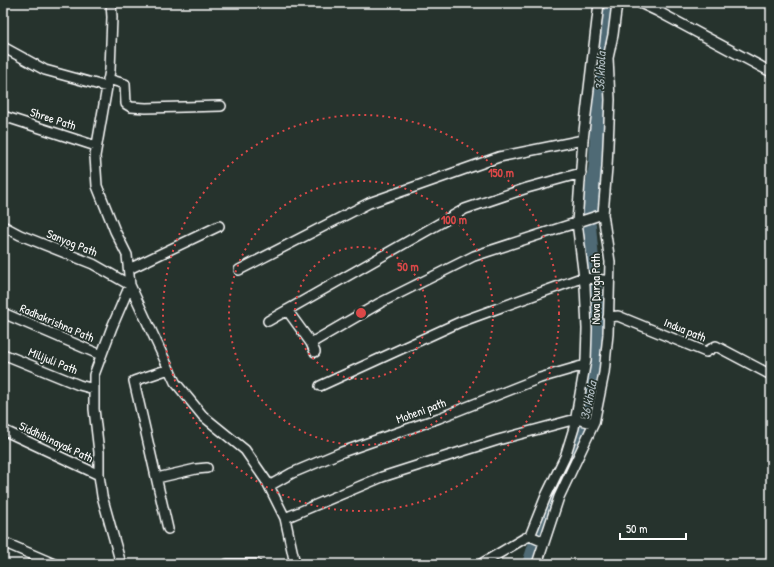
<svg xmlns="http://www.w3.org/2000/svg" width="774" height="567" viewBox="0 0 774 567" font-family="'Patrick Hand',sans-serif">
<rect width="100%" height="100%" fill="#26332d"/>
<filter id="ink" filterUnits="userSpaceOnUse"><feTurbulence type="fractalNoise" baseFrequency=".025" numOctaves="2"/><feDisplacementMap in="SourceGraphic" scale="8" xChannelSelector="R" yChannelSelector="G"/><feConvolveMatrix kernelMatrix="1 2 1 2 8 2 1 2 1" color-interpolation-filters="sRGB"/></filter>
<g filter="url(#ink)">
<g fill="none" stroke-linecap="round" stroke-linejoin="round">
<path stroke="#506b75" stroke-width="16" d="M 590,210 L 597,164 L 601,40 L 607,3
M 530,564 L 553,494 L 581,434 L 594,375 L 597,326 L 588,226"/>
<g stroke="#fff" stroke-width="12">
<path id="street" d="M 111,3 L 112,17 L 110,70 L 95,156 L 97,186 L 115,231 L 127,255 L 130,285 L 175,382 L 203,416 L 245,450 L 267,482 L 285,518 L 295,564
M 640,3 L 657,11 L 771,72
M 3,47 L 45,70 L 107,87
M 108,79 L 125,84 L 126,104 L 131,107 L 146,108 L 221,106
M 3,116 L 96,146
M 3,226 L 20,235 L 93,264 L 130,285 L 112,327 L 94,375 L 94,409 L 99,452 L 99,475 L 102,496 L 121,564
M 129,269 L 219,226
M 239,270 L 369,203 L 499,157 L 583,140
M 287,310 L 311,343 L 315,352
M 3,313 L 101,355
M 608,317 L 618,316 L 706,352 L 716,346 L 771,375
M 268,321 L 465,209 L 527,188 L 581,173
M 311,343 L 380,303 L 474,256 L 603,214
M 3,354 L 79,385 L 94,389
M 320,386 L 460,322 L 584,277 L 609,281
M 3,430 L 99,475
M 157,478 L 196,469 L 207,468
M 269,486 L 292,473 L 342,452 L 439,418 L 540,378 L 585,365
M 285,518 L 382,477 L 498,440 L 576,419 L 594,423
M 168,529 L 134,381 L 169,369
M 530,536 L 546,496 L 565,457 L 574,428 L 586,360 L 587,329 L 585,286 L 577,222 L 583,140 L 599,3
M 3,542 L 54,564
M 227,564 L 256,564
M 481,564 L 525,538 L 530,536 L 544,542
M 537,564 L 559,497 L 594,423 L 604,373 L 608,334 L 610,262 L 603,214 L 607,167 L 610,100 L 608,58 L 613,35 L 617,3"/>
</g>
<use href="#street" stroke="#26332d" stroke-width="9"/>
</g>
</g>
<g fill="none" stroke="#dc4848" stroke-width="2" stroke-dasharray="2 4">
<circle cx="361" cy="313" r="66"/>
<circle cx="361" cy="313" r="132"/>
<circle cx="361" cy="313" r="198"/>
</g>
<g text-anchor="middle" stroke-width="3.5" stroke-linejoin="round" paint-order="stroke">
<g font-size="12" fill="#fff" stroke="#26332d">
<text transform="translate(53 119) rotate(18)" y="4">Shree Path</text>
<text transform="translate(72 243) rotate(22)" y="4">Sanyog Path</text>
<text transform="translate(596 289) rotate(-90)" y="4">Nava Durga Path</text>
<text transform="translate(57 323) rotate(23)" y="4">Radhakrishna Path</text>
<text transform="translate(685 330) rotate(22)" y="4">Indua path</text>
<text transform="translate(53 361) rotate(22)" y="4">Milijuli Path</text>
<text transform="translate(421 411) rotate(-20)" y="4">Moheni path</text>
<text transform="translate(56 442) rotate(25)" y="4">Siddhibinayak Path</text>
</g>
<g font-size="13" font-style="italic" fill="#b0bcc1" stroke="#26332d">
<text transform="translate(600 71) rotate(-88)" y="5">36 khola</text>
<text transform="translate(588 400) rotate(-78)" y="5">36 khola</text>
</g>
</g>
<circle cx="361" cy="313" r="6" fill="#dc4848" stroke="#26332d" stroke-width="2"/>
<g font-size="12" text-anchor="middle" font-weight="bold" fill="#dc4848" stroke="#26332d" stroke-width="3.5" stroke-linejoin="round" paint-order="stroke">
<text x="501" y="177">150 m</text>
<text x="454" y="224">100 m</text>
<text x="408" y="271">50 m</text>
</g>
<rect width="774" height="567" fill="none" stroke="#26332d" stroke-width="16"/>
<rect x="8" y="8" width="758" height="551" fill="none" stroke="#fff" stroke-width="1.5" filter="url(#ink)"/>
<path d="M620 533v6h66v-6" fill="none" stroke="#ffffff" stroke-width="2"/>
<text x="626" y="533" font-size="12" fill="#ffffff" stroke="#26332d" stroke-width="3" paint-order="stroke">50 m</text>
</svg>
